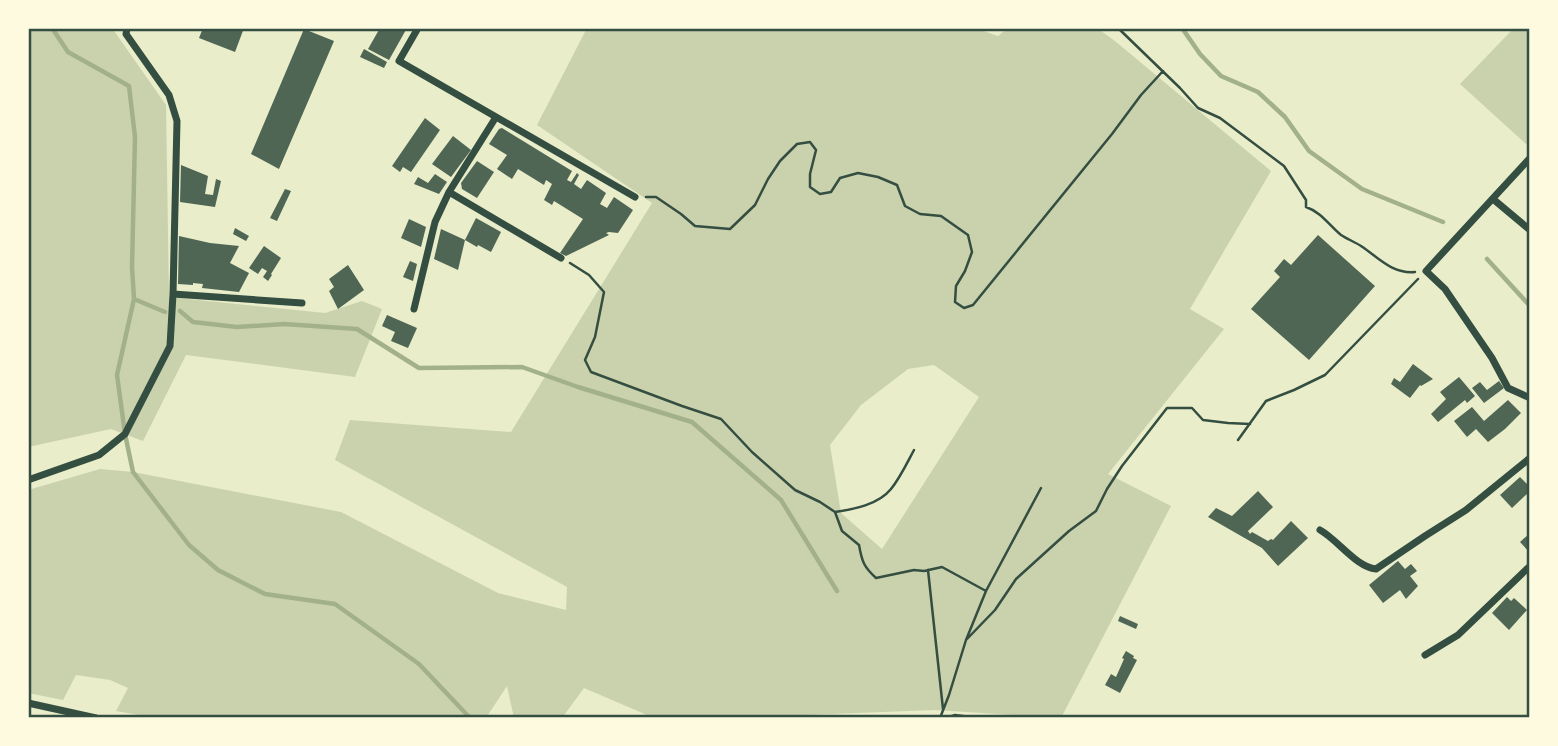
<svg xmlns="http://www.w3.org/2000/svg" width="1558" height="746" viewBox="0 0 1558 746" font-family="Ubuntu,sans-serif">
<rect width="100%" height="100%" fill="#e9edc9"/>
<path fill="#cad2ad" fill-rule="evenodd" d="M 28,28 L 112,28 L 166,105 L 169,297 L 325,313 L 362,301 L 382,309 L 355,377 L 186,355 L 143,441 L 111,429 L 28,447 Z
M 587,28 L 975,28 L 998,36 L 1008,28 L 1097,28 L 1115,41 L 1271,171 L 1190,309 L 1224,329 L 1108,474 L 1171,506 L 1061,718 L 935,710 L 805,715 L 788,718 L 654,718 L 584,688 L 562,718 L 514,718 L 507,686 L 486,718 L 156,718 L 116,711 L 128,688 L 110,680 L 76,675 L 63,700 L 28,693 L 28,490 L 100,469 L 133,472 L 341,512 L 498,593 L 566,610 L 567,587 L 335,460 L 350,420 L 511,432 L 652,203 L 537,125 ZM 934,365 L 979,397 L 882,549 L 841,513 L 830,445 L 861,405 L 908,369 Z
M 1514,28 L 1530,28 L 1530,140 L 1526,144 L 1460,84 Z"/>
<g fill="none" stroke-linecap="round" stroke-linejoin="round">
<path stroke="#a3b18a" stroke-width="4.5" d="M 52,28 L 68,52 L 129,86 L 135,137 L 132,267 L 134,299 L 165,312
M 1182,28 L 1200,54 L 1221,76 L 1258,92 L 1285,117 L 1309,151 L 1362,189 L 1443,222
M 1487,259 L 1530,306
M 134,299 L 117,375 L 125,434 L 133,472 L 189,545 L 218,570 L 265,594 L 335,604 L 419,664 L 470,718
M 180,311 L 193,322 L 237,327 L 284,324 L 357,329 L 419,368 L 522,367 L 578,387 L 692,422 L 781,500 L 837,591"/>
</g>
<path fill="#4f6655" d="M 203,28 L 244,28 L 235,52 L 199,38 Z
M 380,28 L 407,28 L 389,60 L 368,49 Z
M 304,29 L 334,41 L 279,169 L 251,154 Z
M 364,49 L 387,62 L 384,68 L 360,57 Z
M 425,118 L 440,130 L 411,172 L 403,167 L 400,172 L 392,166 Z
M 502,128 L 572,171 L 567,180 L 571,182 L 577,173 L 579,175 L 574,184 L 581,189 L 587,180 L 606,193 L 600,204 L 607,208 L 614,197 L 633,210 L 618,233 L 609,232 L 606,233 L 609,235 L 566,256 L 560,253 L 583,219 L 554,201 L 552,205 L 544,200 L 552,184 L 546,180 L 544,185 L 518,169 L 512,179 L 497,169 L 507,155 L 489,144 L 499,129 Z
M 453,136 L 471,150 L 451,177 L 432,164 Z
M 477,161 L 494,172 L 477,198 L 462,189 L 461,183 Z
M 181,165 L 208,176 L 205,194 L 213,195 L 216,179 L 221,181 L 215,207 L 180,202 Z
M 435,174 L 447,182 L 439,194 L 414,184 L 418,177 L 428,183 Z
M 285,189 L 291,191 L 277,221 L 270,218 Z
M 476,218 L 501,232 L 491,252 L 478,245 L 477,247 L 465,240 L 458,270 L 434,259 L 441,229 L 465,240 Z
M 409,219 L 426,227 L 421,247 L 401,238 Z
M 235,228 L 249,236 L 246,241 L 233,234 Z
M 1318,235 L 1375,286 L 1309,360 L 1251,309 L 1280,277 L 1274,271 L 1284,259 L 1291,265 Z
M 179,236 L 210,243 L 239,246 L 230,263 L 249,273 L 239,292 L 202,288 L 203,284 L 193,283 L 193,285 L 178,284 Z
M 264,246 L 281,258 L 271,274 L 272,275 L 268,281 L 263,277 L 267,271 L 262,268 L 258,274 L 249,268 Z
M 410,261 L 417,264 L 413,281 L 403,277 Z
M 348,265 L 364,290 L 338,309 L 329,291 L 334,287 L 329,279 Z
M 387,315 L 417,328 L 408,348 L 391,341 L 395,332 L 382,326 Z
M 1413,364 L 1433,379 L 1421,386 L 1420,385 L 1410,398 L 1391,384 L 1394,378 L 1400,382 Z
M 1459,377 L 1475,396 L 1467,403 L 1465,400 L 1438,422 L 1431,414 L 1446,399 L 1440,392 Z
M 1499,381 L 1504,388 L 1484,403 L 1472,388 L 1480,382 L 1487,390 Z
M 1508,400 L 1521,413 L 1505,429 L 1488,442 L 1476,429 L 1467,437 L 1454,421 L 1472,407 L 1484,421 Z
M 1520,477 L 1530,487 L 1530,491 L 1512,508 L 1500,495 Z
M 1258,491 L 1273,507 L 1248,531 L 1250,534 L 1252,532 L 1268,541 L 1271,539 L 1273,540 L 1291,521 L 1308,538 L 1278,566 L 1262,548 L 1208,517 L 1216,508 L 1232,516 Z
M 1530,533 L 1530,553 L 1520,542 Z
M 1398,561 L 1405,569 L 1411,564 L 1417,571 L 1410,576 L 1418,586 L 1406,599 L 1400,590 L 1383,603 L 1369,585 Z
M 1507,597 L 1511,601 L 1514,598 L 1527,610 L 1509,630 L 1492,613 Z
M 1120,616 L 1138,624 L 1136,629 L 1118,621 Z
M 1126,651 L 1134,656 L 1133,658 L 1137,660 L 1120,693 L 1105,685 L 1111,674 L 1116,677 L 1124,659 L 1122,658 Z"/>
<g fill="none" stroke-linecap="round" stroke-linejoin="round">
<path stroke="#344e41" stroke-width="2.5" d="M 1118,28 L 1180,88 L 1198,108 L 1220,118 L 1284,166 L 1306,200 L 1306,207 C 1321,212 1329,225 1341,235 C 1347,239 1355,242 1361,246 C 1379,258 1392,274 1415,272
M 646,197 L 656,197 L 681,214 L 695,226 L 730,229 L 755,205 L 768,179 L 780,161 L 797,144 L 810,142 L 816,150 L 810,174 L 810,187 L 820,194 L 831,192 L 840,178 L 858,173 L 878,177 L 897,185 L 905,206 L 920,214 L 941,216 L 968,235 L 972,252 L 965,271 L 956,286 L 955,302 L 964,308 L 973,305 L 1112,134 L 1141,95 L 1163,71
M 570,263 L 589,275 L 604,292 L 595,337 L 585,360 L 591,372 L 682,406 L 721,419 L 752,452 L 795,490 L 820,502 L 835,512 C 854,509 878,505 891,489 C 900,478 907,463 914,450
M 1238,440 L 1266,401 L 1294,390 L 1325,375 L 1418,279
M 835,512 L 842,531 L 859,545 C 862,562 864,567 876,578 L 914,570 L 924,571 L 942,567 L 986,591 L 966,640 L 949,695 L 940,718
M 928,570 L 943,709
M 986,591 L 1041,488
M 966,640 L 995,610 L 1016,579 L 1069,531 L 1096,511 L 1107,489 L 1122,466 L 1167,408 L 1192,408 L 1203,420 L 1228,423 L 1250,424
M 946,718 L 955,715 L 979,718"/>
<path stroke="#344e41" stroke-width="7" d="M 418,28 L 399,61 L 635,197
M 1530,158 L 1426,271 L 1445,289 L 1492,358 L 1508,388 L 1530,398
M 449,192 L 561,258
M 1493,199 L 1530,230
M 173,294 L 302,303
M 414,309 L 435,222 L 449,192 L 496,117
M 28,480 L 99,455 L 125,434 L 170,346 L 173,294 L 177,121 L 169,95 L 126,34 L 127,28
M 1320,530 C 1338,540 1356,567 1376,569 L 1425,536 L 1466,510 L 1530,458
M 1425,655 L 1458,635 L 1530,566
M 28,703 L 96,718"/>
</g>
<rect width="1558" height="746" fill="none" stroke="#fefae0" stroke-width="60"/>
<rect x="30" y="30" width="1498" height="686" fill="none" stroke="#344e41" stroke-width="2.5"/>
</svg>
